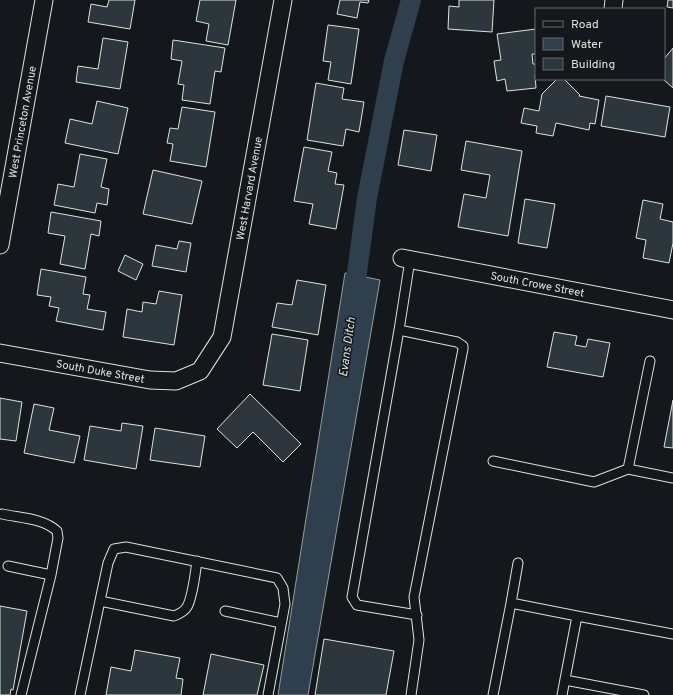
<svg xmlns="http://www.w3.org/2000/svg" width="673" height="695" viewBox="0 0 673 695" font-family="Overpass,sans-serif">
<rect width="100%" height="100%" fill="#14181c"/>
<path fill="#2f3f4d" stroke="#939e99" d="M 345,273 L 380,280 L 308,695 L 278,695 Z"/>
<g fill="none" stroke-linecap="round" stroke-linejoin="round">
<path stroke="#2f3f4d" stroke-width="20" d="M 353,302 L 367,198 L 394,61 L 411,0"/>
</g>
<path fill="#2c363c" stroke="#d8e6dc" d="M 109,0 L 135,0 L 130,29 L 88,22 L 91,4 L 107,7 Z
M 200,0 L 236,0 L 228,45 L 206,41 L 209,24 L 196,21 Z
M 340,0 L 369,0 L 368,3 L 360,2 L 357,18 L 337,14 Z
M 459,0 L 494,0 L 492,32 L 448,29 L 449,6 L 459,7 Z
M 668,0 L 673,0 L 673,8 L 667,7 Z
M 328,25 L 359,29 L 351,84 L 328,80 L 331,62 L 323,61 Z
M 536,29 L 536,54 L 532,54 L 533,64 L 536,64 L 536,74 L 535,75 L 536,88 L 507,91 L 505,79 L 497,81 L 494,61 L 501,60 L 497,34 Z
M 103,38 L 128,42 L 120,89 L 76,82 L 78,66 L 98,69 Z
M 173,40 L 225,48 L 221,72 L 215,71 L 210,104 L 182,100 L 184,85 L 178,84 L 182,61 L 171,59 Z
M 673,48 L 673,88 L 663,79 L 664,79 L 664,59 Z
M 557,79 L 564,79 L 580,95 L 579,96 L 599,100 L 595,124 L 590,123 L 589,130 L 556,123 L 553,136 L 536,133 L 537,126 L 521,123 L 524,108 L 539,111 L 542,94 Z
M 316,83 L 344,88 L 342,99 L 364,102 L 359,132 L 346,129 L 343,146 L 307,140 Z
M 606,96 L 670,107 L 665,137 L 601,126 Z
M 97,101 L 128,108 L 118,154 L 65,143 L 70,119 L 92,124 Z
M 182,107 L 215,112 L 206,167 L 170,161 L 173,144 L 167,143 L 170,128 L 178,129 Z
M 404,130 L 437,135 L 431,171 L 398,165 Z
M 466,141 L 522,151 L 508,236 L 458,227 L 464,194 L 486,198 L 490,175 L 461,170 Z
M 304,147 L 332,152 L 328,171 L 337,173 L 335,184 L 344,185 L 336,229 L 309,224 L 313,204 L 294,201 Z
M 80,154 L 107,159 L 101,187 L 109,189 L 107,205 L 97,203 L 95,213 L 54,205 L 58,184 L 74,187 Z
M 153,170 L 202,181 L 192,224 L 143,214 Z
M 525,199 L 555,204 L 547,248 L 518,243 Z
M 643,200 L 663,204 L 660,219 L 673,222 L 673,243 L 669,263 L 643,258 L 646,240 L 636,238 Z
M 51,212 L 101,221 L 99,236 L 91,234 L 85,269 L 60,264 L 65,236 L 48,233 Z
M 179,241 L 191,243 L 186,272 L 152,266 L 156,245 L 177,249 Z
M 125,255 L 143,264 L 136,280 L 118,271 Z
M 41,269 L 86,277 L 83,294 L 90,295 L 87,309 L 106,312 L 103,330 L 56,321 L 59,308 L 49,306 L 51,297 L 37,295 Z
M 297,280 L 326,285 L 318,335 L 272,327 L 277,303 L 292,305 Z
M 159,291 L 182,295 L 174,345 L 123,337 L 127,309 L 142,312 L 143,302 L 156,304 Z
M 554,332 L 577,336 L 575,345 L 586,347 L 588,339 L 610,343 L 603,377 L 547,367 Z
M 272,334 L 308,340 L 300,391 L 263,385 Z
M 250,394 L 301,444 L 283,462 L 253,432 L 237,448 L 217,429 Z
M 0,398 L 22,402 L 16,441 L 0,439 Z
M 673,400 L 673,448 L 664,447 Z
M 34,404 L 54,408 L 49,430 L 80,436 L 74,463 L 24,453 Z
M 122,423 L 143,426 L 136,469 L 84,460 L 90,426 L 121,431 Z
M 155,428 L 205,436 L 200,467 L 150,460 Z
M 0,606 L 27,611 L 13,690 L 11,689 L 10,695 L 0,695 Z
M 324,639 L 394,651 L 386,695 L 315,695 Z
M 135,650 L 180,658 L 176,678 L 183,679 L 181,695 L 106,695 L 111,667 L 131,671 Z
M 211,654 L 264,665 L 257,695 L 203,695 Z"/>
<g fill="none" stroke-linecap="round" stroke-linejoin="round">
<g stroke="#d8e6dc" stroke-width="11">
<path id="lane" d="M 399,330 L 410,260
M 493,461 L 594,482 L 628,469 L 673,478
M 628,469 L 650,361
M 2,514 C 20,518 43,518 57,531 L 58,538 L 51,575 L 21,695
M 8,566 L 51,575
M 100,601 L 174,616 C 179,614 184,612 187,607 C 193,596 195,574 197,561
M 511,603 L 518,563
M 225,611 L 281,623
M 565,680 L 644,695
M 80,695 L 108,563 L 114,549 L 126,547 L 277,578 L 283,588 L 285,604 L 268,695
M 411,695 L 419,640 L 414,597 L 463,349 L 463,346 L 457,342 L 399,330 L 352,597 L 357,605 L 417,615
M 493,695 L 511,603 L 577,616
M 562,695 L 577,616 L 673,634"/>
</g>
<g stroke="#d8e6dc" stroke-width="19">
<g id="street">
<path d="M 613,9 L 614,0"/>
<path id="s1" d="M 0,245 L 44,0"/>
<path id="s2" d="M 402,258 L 673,310"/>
<path id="s3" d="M 0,353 L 150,380 L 176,381 L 200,371 L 222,337 L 283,0"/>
</g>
</g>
<use href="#lane" stroke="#14181c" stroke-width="9"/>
<use href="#street" stroke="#14181c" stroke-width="17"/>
</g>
<g text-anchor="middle" stroke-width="3" stroke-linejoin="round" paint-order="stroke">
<g font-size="11" fill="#d8e6dc" stroke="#14181c">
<text dy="4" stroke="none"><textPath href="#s1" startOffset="125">West Princeton Avenue</textPath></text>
<text dy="4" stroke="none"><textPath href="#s3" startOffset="396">West Harvard Avenue</textPath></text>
<text dy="4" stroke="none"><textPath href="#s2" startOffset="138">South Crowe Street</textPath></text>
<text dy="4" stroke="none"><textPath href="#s3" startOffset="102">South Duke Street</textPath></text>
</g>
<g font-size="12" font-style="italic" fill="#d8e6dc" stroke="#14181c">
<text transform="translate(347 347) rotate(-82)" y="4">Evans Ditch</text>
</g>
</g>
<rect x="535" y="8" width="130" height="72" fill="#14181c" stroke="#626a69"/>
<rect x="543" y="21" width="20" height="6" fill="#14181c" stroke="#626a69"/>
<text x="571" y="28" font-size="12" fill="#d8e6dc">Road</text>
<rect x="543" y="38" width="20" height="12" fill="#2f3f4d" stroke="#626a69"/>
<text x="571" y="48" font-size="12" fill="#d8e6dc">Water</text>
<rect x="543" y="58" width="20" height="12" fill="#2c363c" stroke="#626a69"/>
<text x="571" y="68" font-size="12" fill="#d8e6dc">Building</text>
</svg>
